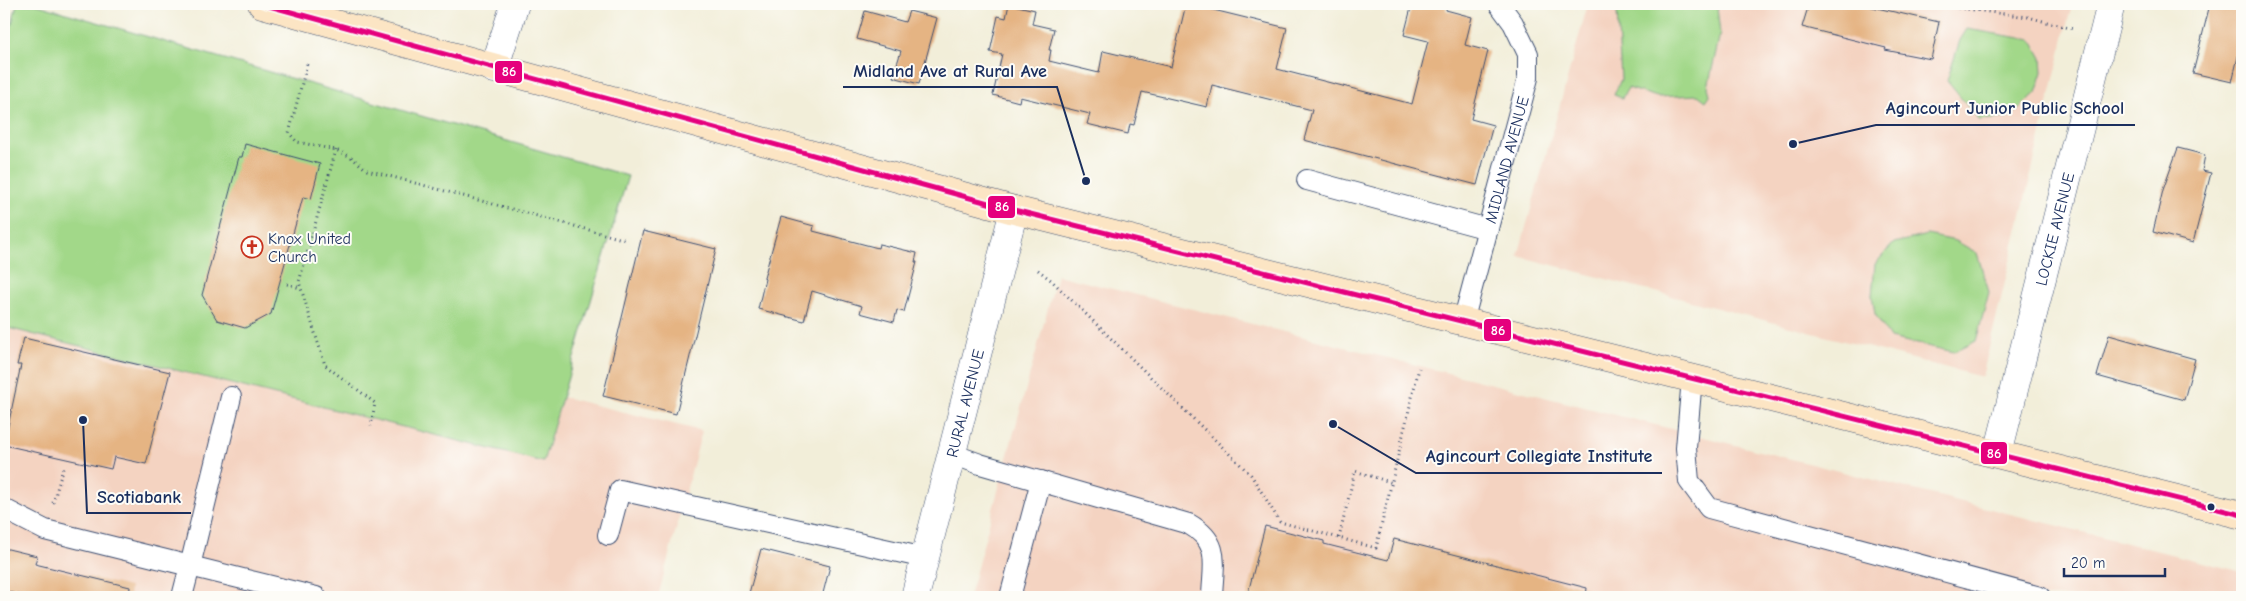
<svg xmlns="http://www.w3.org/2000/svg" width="2246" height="601" viewBox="0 0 2246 601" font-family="'Comic Neue',sans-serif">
<rect width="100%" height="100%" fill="#fdfcf7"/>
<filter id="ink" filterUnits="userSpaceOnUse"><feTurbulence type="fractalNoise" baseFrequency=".02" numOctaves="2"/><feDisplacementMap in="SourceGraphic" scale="10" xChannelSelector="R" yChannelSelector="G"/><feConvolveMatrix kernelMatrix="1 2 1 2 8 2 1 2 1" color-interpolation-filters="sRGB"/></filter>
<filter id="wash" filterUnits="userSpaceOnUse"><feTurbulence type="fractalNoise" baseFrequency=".0096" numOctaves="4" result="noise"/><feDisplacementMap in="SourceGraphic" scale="20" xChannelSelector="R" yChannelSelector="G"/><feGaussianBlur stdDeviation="1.12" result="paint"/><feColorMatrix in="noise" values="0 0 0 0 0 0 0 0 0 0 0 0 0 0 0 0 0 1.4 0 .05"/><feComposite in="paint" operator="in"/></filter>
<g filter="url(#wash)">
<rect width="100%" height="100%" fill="#f2eed9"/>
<path fill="#f4d3c1" d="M 1588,4 L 2072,4 L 1982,377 L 1518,256 Z
M 1057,275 L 2242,572 L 2242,597 L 969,597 Z
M 4,327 L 543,462 L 562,397 L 702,431 L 658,597 L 4,597 Z"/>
<path fill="#a2d889" stroke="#5e8474" d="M 17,4 L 35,4 L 628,176 L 543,462 L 4,327 L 4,55 Z
M 1620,4 L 1712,4 L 1717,7 L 1720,34 L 1708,87 L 1710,95 L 1706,101 L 1698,95 L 1657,97 L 1628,88 L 1622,98 L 1614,95 L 1621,79 L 1617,12 Z
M 1967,29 L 2032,40 L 2042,58 L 2043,72 L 2036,93 L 2008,118 L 1979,120 L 1947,81 L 1960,40 Z
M 1927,235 L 1956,241 L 1977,253 L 1989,292 L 1976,341 L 1954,352 L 1890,338 L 1875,314 L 1872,295 L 1875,264 L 1894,243 Z"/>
<g id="blocks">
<path fill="#e5b483" d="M 1009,4 L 1035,10 L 1032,24 L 1054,29 L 1049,50 L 1051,50 L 1049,61 L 1099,73 L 1103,51 L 1171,67 L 1186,4 L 1189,4 L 1287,28 L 1277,69 L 1412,104 L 1428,41 L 1404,35 L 1412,4 L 1447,4 L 1446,10 L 1472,17 L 1465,45 L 1488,51 L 1471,119 L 1493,125 L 1477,185 L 1304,140 L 1312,110 L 1212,85 L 1207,107 L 1142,92 L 1134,125 L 1130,124 L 1128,134 L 1087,124 L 1090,114 L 1020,97 L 1019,102 L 993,95 L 1002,54 L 990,52 L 998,16 L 1006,18 Z
M 1809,4 L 1859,4 L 1939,22 L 1931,59 L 1885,50 L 1886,48 L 1802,27 Z
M 2210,4 L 2242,4 L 2242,40 L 2232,82 L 2193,73 Z
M 865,11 L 905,22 L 909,11 L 937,18 L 919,84 L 893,77 L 901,51 L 857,39 Z
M 245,144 L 320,164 L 311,199 L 303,197 L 271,314 L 245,328 L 217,320 L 202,295 L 239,157 L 242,157 Z
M 2178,148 L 2205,155 L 2202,171 L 2211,173 L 2193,243 L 2153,232 L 2163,190 Z
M 781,217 L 814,226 L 813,231 L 878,248 L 879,244 L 917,253 L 915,262 L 917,262 L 904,312 L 897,310 L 894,322 L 860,313 L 862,306 L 812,291 L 804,321 L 758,309 L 765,279 L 764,278 Z
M 643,231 L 716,249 L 676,414 L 603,396 Z
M 2109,335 L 2195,359 L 2184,400 L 2097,376 Z
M 24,338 L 170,372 L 146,464 L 114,457 L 111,469 L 4,445 L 21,365 L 17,365 Z
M 1265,526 L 1324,541 L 1324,544 L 1388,560 L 1394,539 L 1587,588 L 1586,597 L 1247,597 Z
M 4,548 L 37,556 L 35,564 L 130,587 L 129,597 L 31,597 L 4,591 Z
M 761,549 L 830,566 L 822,597 L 748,597 Z"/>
</g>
</g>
<g filter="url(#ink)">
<use href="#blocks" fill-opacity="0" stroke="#3b4c70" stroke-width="1"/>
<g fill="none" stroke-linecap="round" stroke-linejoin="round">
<g stroke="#3b4c70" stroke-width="22">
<g id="lane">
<path d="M 1307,180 L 1488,229"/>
<path id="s1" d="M 1463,322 L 1528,78 L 1528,54 L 1513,23 L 1499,4"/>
<path d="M 1692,378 L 1686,448 L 1689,481 L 1709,508 L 2040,597"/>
<path d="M 231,397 L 190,566 L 316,597"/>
<path d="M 952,454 L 980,464 L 1189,524 C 1222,543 1213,564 1212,597"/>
<path d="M 4,509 L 45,530 L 190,566 L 182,597"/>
<path d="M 608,535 L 620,490 L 925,558"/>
<path d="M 1010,597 L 1041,481"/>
</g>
</g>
<g stroke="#3b4c70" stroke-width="29">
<g id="street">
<path d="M 494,69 L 515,4"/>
<path id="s2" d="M 1998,453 L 2111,4"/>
<path id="s3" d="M 915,597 L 1014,210"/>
</g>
</g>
<g stroke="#3b4c70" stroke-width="29">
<path id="secondary" d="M 262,4 L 1014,210 L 2242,515"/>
</g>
<path stroke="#3b4c70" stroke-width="3" stroke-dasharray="1 4" stroke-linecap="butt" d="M 1943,6 L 2028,17 L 2073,29
M 307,64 L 289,133 L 297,142 L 336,150 L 351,157 L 367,170 L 626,240
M 336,150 L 299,282 L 325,365 L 375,403 L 371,426
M 1038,270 L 1051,280 L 1251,475 L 1280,522 L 1376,548 L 1419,368
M 287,284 L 300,288
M 53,503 L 64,465
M 1339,538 L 1355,471 L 1393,483"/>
<use href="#lane" stroke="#fff" stroke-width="20"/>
<use href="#street" stroke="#fff" stroke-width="28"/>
<use href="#secondary" stroke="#fce5c4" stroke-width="28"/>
<g stroke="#fdfcf7" stroke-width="9">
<path id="bus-1" d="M 262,4 L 1014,210 L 2242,515"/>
</g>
<use href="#bus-1" stroke="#e5007d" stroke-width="5"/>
</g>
</g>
<defs>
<g id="church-ring" transform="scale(1.125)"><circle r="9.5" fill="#fdfcf7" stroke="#c8321e" stroke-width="1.5"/><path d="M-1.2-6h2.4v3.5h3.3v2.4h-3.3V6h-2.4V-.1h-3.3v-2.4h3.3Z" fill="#c8321e"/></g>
</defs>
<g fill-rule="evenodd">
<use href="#church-ring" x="252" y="247"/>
</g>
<circle fill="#1b2f5e" stroke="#fdfcf7" stroke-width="2" cx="2211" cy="507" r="4.5"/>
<g text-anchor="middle" stroke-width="4" stroke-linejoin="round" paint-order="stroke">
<g font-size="16" fill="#1b2f5e" stroke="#fdfcf7">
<text dy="6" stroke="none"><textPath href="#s1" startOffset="168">MIDLAND AVENUE</textPath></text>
<text dy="6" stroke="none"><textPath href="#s2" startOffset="231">LOCKIE AVENUE</textPath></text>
<text dy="6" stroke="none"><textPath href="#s3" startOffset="200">RURAL AVENUE</textPath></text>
</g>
<g font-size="16" fill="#1b2f5e" stroke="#fdfcf7" text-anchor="start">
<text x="268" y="244">Knox United<tspan x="268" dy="18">Church</tspan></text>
</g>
</g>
<path fill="none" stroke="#1b2f5e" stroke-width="2" d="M1086 181L1057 87H843M1793 144L1876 125H2135M1333 424L1416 473H1662M83 420L87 513H191"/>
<g fill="#1b2f5e" stroke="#fdfcf7" stroke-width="2">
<circle cx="1086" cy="181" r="5"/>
<circle cx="1793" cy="144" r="5"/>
<circle cx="1333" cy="424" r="5"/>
<circle cx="83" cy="420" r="5"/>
</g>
<g font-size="18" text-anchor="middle" font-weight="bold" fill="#1b2f5e" stroke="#fdfcf7" stroke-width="4" stroke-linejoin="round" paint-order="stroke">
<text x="950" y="77">Midland Ave at Rural Ave</text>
<text x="2005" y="114">Agincourt Junior Public School</text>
<text x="1539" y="462">Agincourt Collegiate Institute</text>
<text x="139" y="503">Scotiabank</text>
</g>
<g stroke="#fdfcf7" stroke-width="2">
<rect x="494" y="60" width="29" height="24" rx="5" fill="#e5007d"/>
<rect x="987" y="195" width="29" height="24" rx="5" fill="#e5007d"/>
<rect x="1483" y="318" width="29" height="24" rx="5" fill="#e5007d"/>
<rect x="1980" y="441" width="28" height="24" rx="5" fill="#e5007d"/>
</g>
<g font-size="14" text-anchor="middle" font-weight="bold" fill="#fff">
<text x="509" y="76">86</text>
<text x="1002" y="211">86</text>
<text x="1498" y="335">86</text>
<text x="1994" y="458">86</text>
</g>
<rect width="2246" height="601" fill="none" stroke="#fdfcf7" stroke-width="20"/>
<path d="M2064 568v8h101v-8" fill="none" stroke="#1b2f5e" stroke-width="2.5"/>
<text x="2071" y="568" font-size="15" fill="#1b2f5e" stroke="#fdfcf7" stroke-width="4" paint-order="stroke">20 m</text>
</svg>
